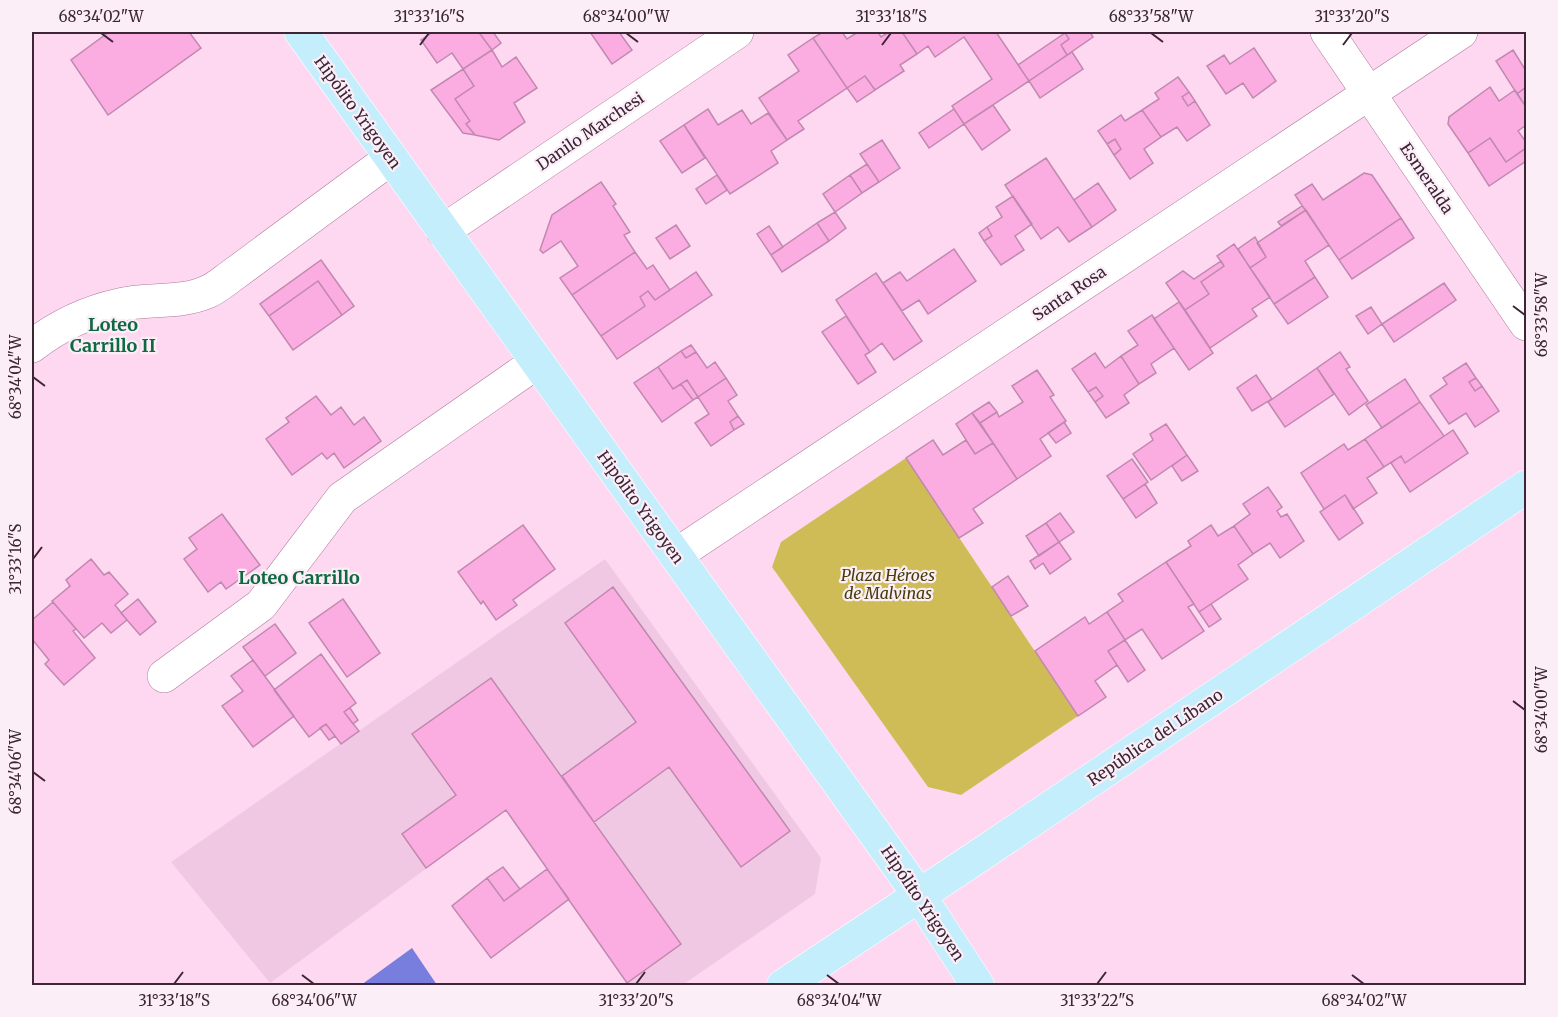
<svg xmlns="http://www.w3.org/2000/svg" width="1558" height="1017" viewBox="0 0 1558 1017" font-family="Merriweather,serif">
<rect width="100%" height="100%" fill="#fed8f1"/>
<path fill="#f0c8e3" d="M 605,559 L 821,858 L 815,894 L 681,986 L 629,985 L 506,810 L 270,983 L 171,862 Z"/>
<path fill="#cfbc57" d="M 906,458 L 1078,716 L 961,795 L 928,787 L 772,567 L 781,542 Z"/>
<path fill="#787edd" d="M 412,948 L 437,985 L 361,985 Z"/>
<path fill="#fbade2" stroke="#c188af" stroke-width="1.5" d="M 109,32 L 189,32 L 201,48 L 108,115 L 71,60 Z
M 433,32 L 484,32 L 480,34 L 492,50 L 463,69 L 452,53 L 437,63 L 421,40 Z
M 484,32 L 493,32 L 501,43 L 492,50 L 480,34 Z
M 590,32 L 619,32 L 632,50 L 612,64 Z
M 823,32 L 842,32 L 847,39 L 858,32 L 878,32 L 881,37 L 889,32 L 902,32 L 917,54 L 900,65 L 904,71 L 875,90 L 865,76 L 847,88 L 813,38 Z
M 902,32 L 996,32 L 1029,81 L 964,124 L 952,106 L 992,79 L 964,37 L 935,57 L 928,46 L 917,54 Z
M 1067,32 L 1090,32 L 1093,37 L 1067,55 L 1061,45 L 1069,39 L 1065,33 Z
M 1065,33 L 1069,39 L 1061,45 L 1067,55 L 1029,81 L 1018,65 Z
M 813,38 L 847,88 L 798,121 L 804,129 L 787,140 L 759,98 L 799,71 L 788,55 Z
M 1254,48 L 1276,81 L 1253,98 L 1243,83 L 1226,94 L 1207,66 L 1224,55 L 1230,64 Z
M 492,50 L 502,67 L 516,57 L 537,88 L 514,103 L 525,122 L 499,140 L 475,135 L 466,124 L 470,121 L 455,99 L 474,86 L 463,69 Z
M 1513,50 L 1526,71 L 1526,87 L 1517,94 L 1496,61 Z
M 1072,52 L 1083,69 L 1040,98 L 1029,81 Z
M 463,69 L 474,86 L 455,99 L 470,121 L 466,124 L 475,135 L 463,133 L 431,90 Z
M 865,76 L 875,90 L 857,102 L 847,88 Z
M 1178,77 L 1189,92 L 1182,97 L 1188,106 L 1195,101 L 1210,125 L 1187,141 L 1177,127 L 1161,137 L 1142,110 L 1159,99 L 1155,93 Z
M 1490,87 L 1499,101 L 1515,90 L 1526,107 L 1526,125 L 1518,131 L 1526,142 L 1526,148 L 1506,162 L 1490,138 L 1468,153 L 1448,124 L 1449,117 Z
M 1526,87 L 1526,107 L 1517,94 Z
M 1189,92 L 1195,101 L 1188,106 L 1182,97 Z
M 993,105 L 1010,130 L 982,150 L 964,124 Z
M 708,109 L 718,125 L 742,110 L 751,124 L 768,113 L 787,140 L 771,151 L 778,163 L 730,194 L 684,125 Z
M 954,109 L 964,124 L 929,148 L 919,133 Z
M 1142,110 L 1161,137 L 1144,149 L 1153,163 L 1130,179 L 1114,155 L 1121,149 L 1115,139 L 1107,144 L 1098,131 L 1121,115 L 1125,121 Z
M 684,125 L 705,158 L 682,173 L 660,141 Z
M 1490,138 L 1506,162 L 1526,148 L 1526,161 L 1489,186 L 1468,153 Z
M 1115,139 L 1121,149 L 1114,155 L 1107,144 Z
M 882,140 L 900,168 L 879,182 L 860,154 Z
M 1046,158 L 1092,227 L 1069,242 L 1058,227 L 1041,239 L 1005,185 Z
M 867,164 L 879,182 L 862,193 L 850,175 Z
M 1364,173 L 1372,175 L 1401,218 L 1339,260 L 1295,195 L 1312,184 L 1323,200 Z
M 717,175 L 727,190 L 706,204 L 696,189 Z
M 850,175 L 862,193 L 835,212 L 823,194 Z
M 601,182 L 616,204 L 613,206 L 630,232 L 624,235 L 635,252 L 572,295 L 560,278 L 578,266 L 561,241 L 543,253 L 540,250 L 552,215 Z
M 1098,183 L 1116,210 L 1092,227 L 1074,200 Z
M 1013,196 L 1032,224 L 1015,236 L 1024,250 L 1001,265 L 984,241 L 992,236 L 987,227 L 1002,217 L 996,207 Z
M 1302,206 L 1306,210 L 1281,226 L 1278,222 Z
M 1306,210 L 1329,245 L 1305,261 L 1315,277 L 1274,304 L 1250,268 L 1266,257 L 1257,243 Z
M 835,212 L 846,228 L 829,241 L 817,223 Z
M 1401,218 L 1414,238 L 1352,279 L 1339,260 Z
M 817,223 L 829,241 L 782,272 L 771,255 Z
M 676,225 L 690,246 L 670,259 L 656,238 Z
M 769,226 L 783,247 L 771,255 L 757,234 Z
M 987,227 L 992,236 L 984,241 L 979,233 Z
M 1255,237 L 1266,257 L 1250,268 L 1238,249 Z
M 1234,244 L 1270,297 L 1252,309 L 1257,316 L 1210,348 L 1185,310 L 1209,294 L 1201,282 L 1224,266 L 1217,256 Z
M 954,249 L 976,281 L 928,314 L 919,300 L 902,311 L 883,283 L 900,272 L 907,281 Z
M 635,252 L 647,269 L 653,265 L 670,290 L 655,300 L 648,291 L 640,297 L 645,306 L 601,336 L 572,295 Z
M 321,260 L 354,306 L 342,315 L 318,281 L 269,316 L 260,304 Z
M 1221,261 L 1224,266 L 1201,282 L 1209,294 L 1185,310 L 1166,283 L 1183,271 L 1194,279 Z
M 696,272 L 712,295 L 617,359 L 601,336 L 645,306 L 640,297 L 648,291 L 655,300 Z
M 876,273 L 922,341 L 894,360 L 882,343 L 870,352 L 836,300 Z
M 1315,277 L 1328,297 L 1288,324 L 1274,304 Z
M 318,281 L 342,315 L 293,350 L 269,316 Z
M 1444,283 L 1456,300 L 1394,342 L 1382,324 Z
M 1179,302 L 1213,353 L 1189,370 L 1154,319 Z
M 1371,307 L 1382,324 L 1368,334 L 1356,316 Z
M 1152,315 L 1174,348 L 1151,364 L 1156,373 L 1139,384 L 1121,356 L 1138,345 L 1128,331 Z
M 846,316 L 870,352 L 865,355 L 876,372 L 858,384 L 822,332 Z
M 691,345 L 696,352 L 686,358 L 681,351 Z
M 681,351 L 686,358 L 696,352 L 707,368 L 715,362 L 726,378 L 698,397 L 687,380 L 673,389 L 658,367 Z
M 1340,352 L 1350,367 L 1346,369 L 1368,401 L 1349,415 L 1317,368 Z
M 1095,353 L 1105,368 L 1121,356 L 1139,384 L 1124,395 L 1129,403 L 1106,418 L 1095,402 L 1103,396 L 1096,387 L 1088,392 L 1072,369 Z
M 1466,363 L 1476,378 L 1469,382 L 1475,391 L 1482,386 L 1499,411 L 1475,427 L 1466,413 L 1449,424 L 1430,396 L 1447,384 L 1443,378 Z
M 658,367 L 673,389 L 681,384 L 693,400 L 662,422 L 634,383 Z
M 1317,368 L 1334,394 L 1285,427 L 1268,402 Z
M 1037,370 L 1054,395 L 1050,397 L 1066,421 L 1040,439 L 1051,456 L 1017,479 L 980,423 L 997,412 L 999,417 L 1023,402 L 1012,386 Z
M 1256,375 L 1272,399 L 1252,411 L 1237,388 Z
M 726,378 L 737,395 L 728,401 L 738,416 L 730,422 L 734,430 L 711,446 L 695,423 L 709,414 L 698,397 Z
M 1476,378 L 1482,386 L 1475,391 L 1469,382 Z
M 1405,379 L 1420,402 L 1382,428 L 1366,405 Z
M 687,380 L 698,397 L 693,400 L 681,384 Z
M 1096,387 L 1103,396 L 1095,402 L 1088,392 Z
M 316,396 L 331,415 L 341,407 L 354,425 L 364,417 L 381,441 L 344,468 L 334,453 L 327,459 L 322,453 L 292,475 L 266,439 L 289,422 L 286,418 Z
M 989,402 L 997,412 L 980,423 L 972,413 Z
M 1420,402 L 1444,436 L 1405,463 L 1401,456 L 1384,467 L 1365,439 Z
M 972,413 L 993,443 L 975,454 L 956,424 Z
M 738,416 L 744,424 L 734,430 L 730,422 Z
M 1064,422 L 1071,433 L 1056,443 L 1048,433 Z
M 1166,424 L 1187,455 L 1151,480 L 1133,454 L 1153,440 L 1150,434 Z
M 1453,430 L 1468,453 L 1410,492 L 1391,463 L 1401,456 L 1405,463 Z
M 1365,439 L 1384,467 L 1367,478 L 1377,493 L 1353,509 L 1345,495 L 1324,509 L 1301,473 L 1344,444 L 1348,450 Z
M 933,440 L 943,455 L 966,440 L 975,454 L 993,443 L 1017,479 L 973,509 L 983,523 L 959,538 L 906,458 Z
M 1187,455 L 1198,471 L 1182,481 L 1172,466 Z
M 1132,459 L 1148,482 L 1123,499 L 1107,476 Z
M 1145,484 L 1157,503 L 1136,518 L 1123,499 Z
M 1268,487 L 1282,507 L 1277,511 L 1281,517 L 1287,514 L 1304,541 L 1280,558 L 1270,543 L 1253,554 L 1234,526 L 1250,514 L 1243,504 Z
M 1345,495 L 1363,523 L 1339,540 L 1320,512 Z
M 1060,513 L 1074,532 L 1059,542 L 1046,523 Z
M 222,514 L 260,565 L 226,589 L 221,582 L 208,592 L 184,559 L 197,549 L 189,538 Z
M 1046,523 L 1059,542 L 1039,556 L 1026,536 Z
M 523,525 L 555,569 L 513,600 L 517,605 L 496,620 L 483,601 L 481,604 L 458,572 Z
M 1211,525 L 1218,536 L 1234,526 L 1253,554 L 1238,565 L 1248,579 L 1199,612 L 1166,562 L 1191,546 L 1188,541 Z
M 1059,542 L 1071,559 L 1050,574 L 1043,563 L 1035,569 L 1030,561 Z
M 91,559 L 104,575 L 109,572 L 128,594 L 115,605 L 127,620 L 111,633 L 102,623 L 84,638 L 52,601 L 70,586 L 66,580 Z
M 1166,562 L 1194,604 L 1188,607 L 1204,631 L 1162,659 L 1142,629 L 1125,640 L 1107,612 L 1123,601 L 1118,594 Z
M 1008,576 L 1028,606 L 1011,616 L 992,587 Z
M 613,587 L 790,831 L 741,867 L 669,767 L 594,822 L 562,776 L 636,722 L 565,623 Z
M 138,599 L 156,622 L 140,635 L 121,613 Z
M 343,599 L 380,653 L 347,677 L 309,623 Z
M 53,602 L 76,629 L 73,631 L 95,658 L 64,685 L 45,664 L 49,660 L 32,639 L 32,620 Z
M 1211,604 L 1221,619 L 1209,627 L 1199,612 Z
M 1107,612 L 1125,640 L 1108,651 L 1117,665 L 1095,681 L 1106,697 L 1078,716 L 1035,651 L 1085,617 L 1089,624 Z
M 275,624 L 296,653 L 265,676 L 243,647 Z
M 1125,640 L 1145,670 L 1128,682 L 1108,651 Z
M 321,654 L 356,703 L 344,712 L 359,731 L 341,744 L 326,724 L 309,737 L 274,690 Z
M 253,660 L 294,716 L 253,747 L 222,706 L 243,691 L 231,676 Z
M 491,678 L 681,944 L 627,983 L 506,810 L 426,868 L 402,834 L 456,795 L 412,734 Z
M 350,708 L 358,720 L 353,724 L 344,712 Z
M 326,724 L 335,736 L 329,740 L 320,728 Z
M 503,867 L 520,889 L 504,901 L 487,878 Z
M 547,869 L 569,899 L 491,958 L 452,906 L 487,878 L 504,901 Z"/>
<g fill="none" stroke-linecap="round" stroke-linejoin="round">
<g stroke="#b0789e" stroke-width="34">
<path id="minor" d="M 1327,32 L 1526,324
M 443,231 L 737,32
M 32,346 C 58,326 87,312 119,305 C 147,298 180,304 207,292 C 215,289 223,282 230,277 L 391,158
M 676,555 L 1461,32
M 164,676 L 261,605 L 342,498 L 537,362"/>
</g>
<g stroke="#fff" stroke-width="34">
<path id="major" d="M 301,32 L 919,895 L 978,986
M 783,986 L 980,855 L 1526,487"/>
</g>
<use href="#minor" stroke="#fff" stroke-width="33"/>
<use href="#major" stroke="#c4eefb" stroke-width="33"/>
</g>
<path fill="none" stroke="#3c2535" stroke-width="2" d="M 101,33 L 113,42M 626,33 L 638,42M 1151,33 L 1163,42M 420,45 L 429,33M 882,45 L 891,33M 1343,45 L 1352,33M 1513,306 L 1525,315M 33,377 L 45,386M 33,559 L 42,547M 1513,701 L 1525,710M 33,772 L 45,781M 302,975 L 314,984M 827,975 L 839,984M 1352,975 L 1364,984M 174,984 L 183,972M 636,984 L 645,972M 1097,984 L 1106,972"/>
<g text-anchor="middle" stroke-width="4.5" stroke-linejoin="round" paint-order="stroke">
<g font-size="16" fill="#3c2535" stroke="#fbeef6">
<text transform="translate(358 112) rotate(54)" y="6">Hipólito Yrigoyen</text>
<text transform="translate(590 131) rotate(-34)" y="6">Danilo Marchesi</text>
<text transform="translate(1427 178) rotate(56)" y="6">Esmeralda</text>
<text transform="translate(1069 293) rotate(-34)" y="6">Santa Rosa</text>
<text transform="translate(641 507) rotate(54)" y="6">Hipólito Yrigoyen</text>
<text transform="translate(1155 737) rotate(-34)" y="6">República del Líbano</text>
<text transform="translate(923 903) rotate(56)" y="6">Hipólito Yrigoyen</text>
</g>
<g font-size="16" font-style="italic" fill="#453c08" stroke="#fbeef6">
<text x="888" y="581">Plaza Héroes<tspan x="888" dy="18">de Malvinas</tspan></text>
</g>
<g font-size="18" font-weight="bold" fill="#0e6842" stroke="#fbeef6">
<text x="113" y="331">Loteo<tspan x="113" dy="21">Carrillo II</tspan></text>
<text x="299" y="584">Loteo Carrillo</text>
</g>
</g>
<rect width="1558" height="1017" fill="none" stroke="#fbeef6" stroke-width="66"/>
<rect x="33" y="33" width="1492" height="951" fill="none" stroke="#3c2535" stroke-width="2"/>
<g font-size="15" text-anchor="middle" fill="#3c2535">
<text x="101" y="22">68°34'02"W</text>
<text x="429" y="22">31°33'16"S</text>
<text x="626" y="22">68°34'00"W</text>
<text x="891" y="22">31°33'18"S</text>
<text x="1151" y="22">68°33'58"W</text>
<text x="1352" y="22">31°33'20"S</text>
<text transform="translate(1542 315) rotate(-90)" y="5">68°33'58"W</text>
<text transform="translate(16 377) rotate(-90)" y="5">68°34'04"W</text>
<text transform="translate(16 559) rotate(-90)" y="5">31°33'16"S</text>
<text transform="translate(1542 710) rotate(-90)" y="5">68°34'00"W</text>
<text transform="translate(16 772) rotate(-90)" y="5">68°34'06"W</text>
<text x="174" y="1006">31°33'18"S</text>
<text x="314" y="1006">68°34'06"W</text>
<text x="636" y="1006">31°33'20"S</text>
<text x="839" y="1006">68°34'04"W</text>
<text x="1097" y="1006">31°33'22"S</text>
<text x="1364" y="1006">68°34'02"W</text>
</g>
</svg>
